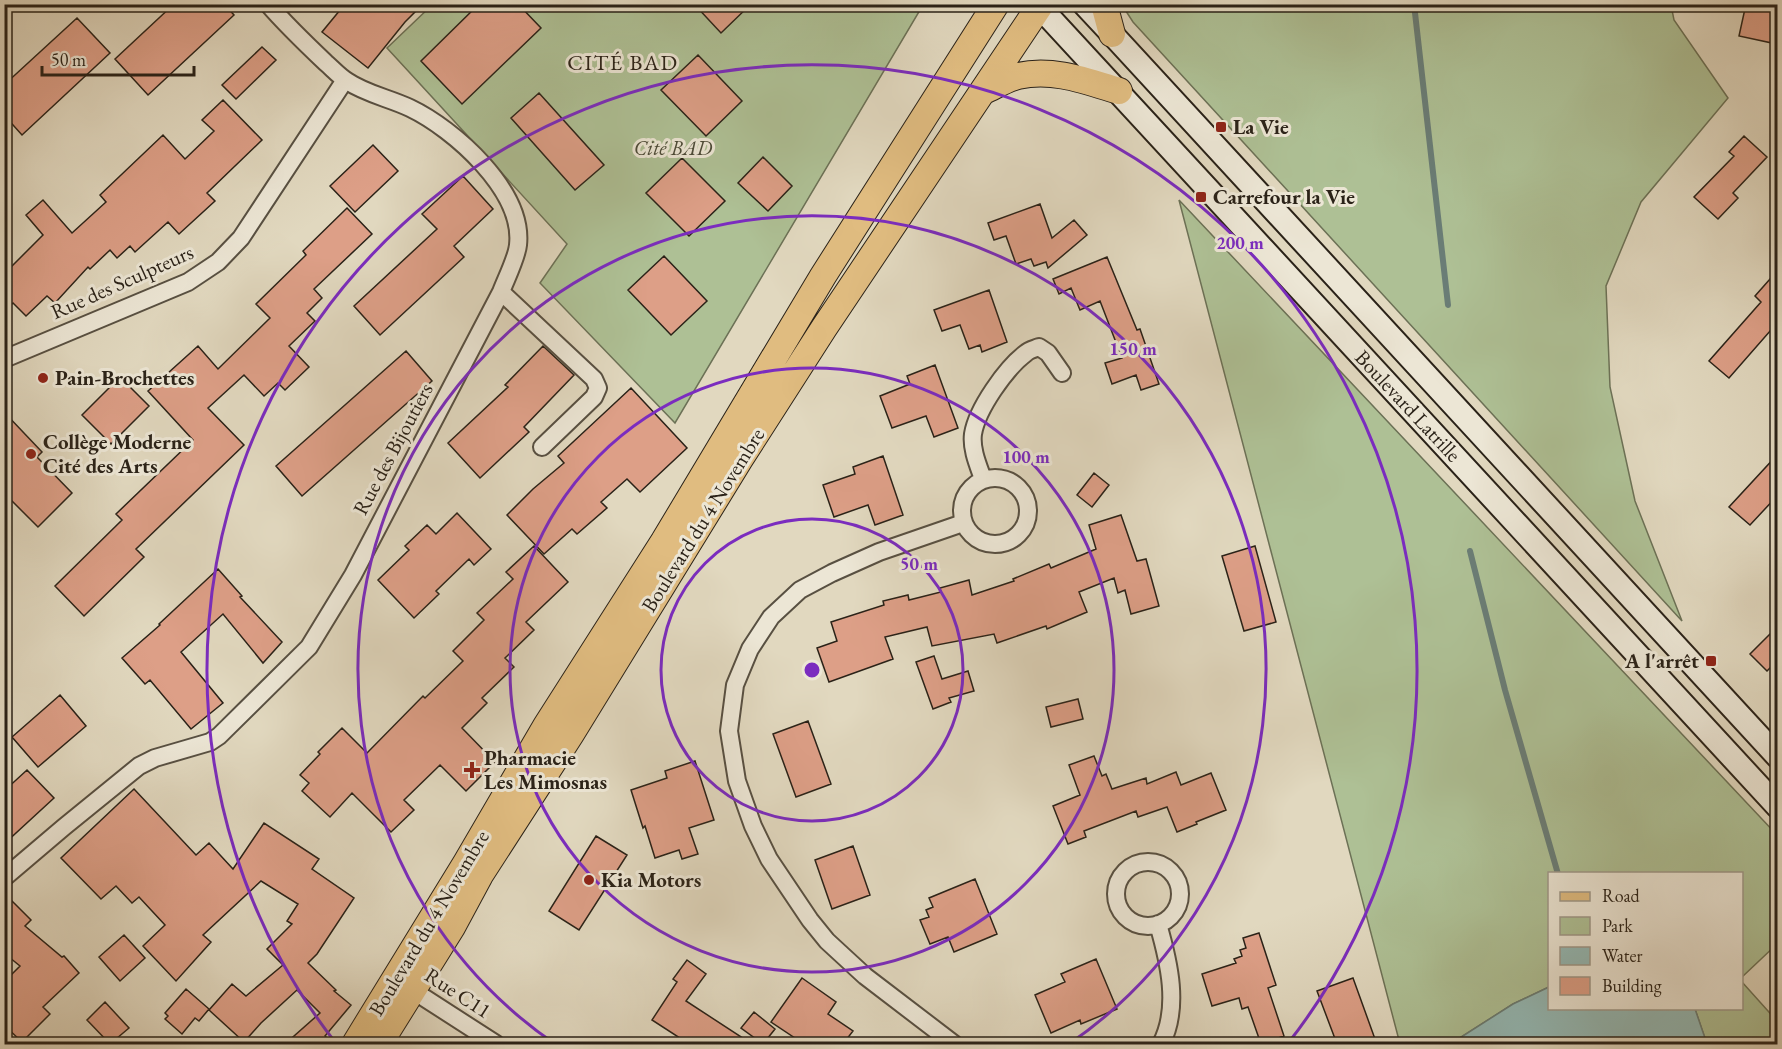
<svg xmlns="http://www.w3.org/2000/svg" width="1782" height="1049" viewBox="0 0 1782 1049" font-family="'EB Garamond',serif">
<rect width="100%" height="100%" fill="#e1d8bf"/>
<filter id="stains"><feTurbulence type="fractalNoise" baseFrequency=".00333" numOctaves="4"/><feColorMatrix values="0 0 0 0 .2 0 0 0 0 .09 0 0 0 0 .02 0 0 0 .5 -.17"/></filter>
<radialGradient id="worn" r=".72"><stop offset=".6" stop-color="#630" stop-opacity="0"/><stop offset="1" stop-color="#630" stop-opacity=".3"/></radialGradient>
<path fill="#aec095" stroke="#6c7156" stroke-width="1.5" d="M 432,5 L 923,5 L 675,423 L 540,283 L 567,244 L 387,48 Z
M 1122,5 L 1671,5 L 1674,20 L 1728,98 L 1641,202 L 1606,286 L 1610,387 L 1635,501 L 1682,621 L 1133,22 Z
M 1179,200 L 1777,835 L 1777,944 L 1742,977 L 1742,874 L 1550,874 L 1549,987 L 1513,1004 L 1455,1041 L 1455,1044 L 1400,1044 Z
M 1742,982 L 1777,1021 L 1777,1044 L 1707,1044 L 1695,1009 L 1742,1008 Z"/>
<path fill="#94b9b5" stroke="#6a7d76" stroke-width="1.5" d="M 1549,987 L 1550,1008 L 1695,1009 L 1707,1044 L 1455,1044 L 1455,1041 L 1513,1004 Z"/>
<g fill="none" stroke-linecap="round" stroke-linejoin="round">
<path stroke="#6a7d76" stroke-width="6" d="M 1414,4 L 1448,305
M 1470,551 L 1505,690 L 1558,874"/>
</g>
<path fill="#dd9f87" stroke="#2a2218" stroke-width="1.5" d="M 174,4 L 224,4 L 234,15 L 148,95 L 115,59 Z
M 345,4 L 423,4 L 405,22 L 368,68 L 322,32 Z
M 479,4 L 518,4 L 541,28 L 462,104 L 421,61 Z
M 694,4 L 751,4 L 721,33 Z
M 1746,4 L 1778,4 L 1778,17 L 1772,43 L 1739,36 Z
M 77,18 L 110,53 L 22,135 L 4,115 L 4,85 Z
M 262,47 L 276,60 L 236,99 L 222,85 Z
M 698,55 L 742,101 L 706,136 L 661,90 Z
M 539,93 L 604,165 L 575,190 L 511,118 Z
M 223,100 L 262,140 L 207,193 L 215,201 L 179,234 L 168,222 L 135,252 L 130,246 L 117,258 L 110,250 L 90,269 L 88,267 L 55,303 L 47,296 L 26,316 L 13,303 L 4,311 L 4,274 L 43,235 L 26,215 L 43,200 L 72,233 L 106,202 L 100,195 L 163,135 L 185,159 L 214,131 L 202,120 Z
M 1744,136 L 1767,157 L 1733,193 L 1738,198 L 1718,219 L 1694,197 L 1734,156 L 1729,152 Z
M 373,145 L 398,171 L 355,212 L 330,186 Z
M 763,157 L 792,186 L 768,211 L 738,183 Z
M 682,158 L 725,201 L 689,236 L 646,193 Z
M 463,176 L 493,209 L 454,246 L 464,257 L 380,335 L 354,306 L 437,229 L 422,214 Z
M 1040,204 L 1052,238 L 1074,220 L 1087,235 L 1048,268 L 1046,262 L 1034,266 L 1031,259 L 1016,264 L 1006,236 L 994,240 L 988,223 Z
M 347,208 L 372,234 L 314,289 L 322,298 L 307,313 L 315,321 L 289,346 L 309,367 L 285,390 L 278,383 L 264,396 L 244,375 L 208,408 L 244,445 L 136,549 L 144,557 L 84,616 L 55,586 L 122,520 L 116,514 L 193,440 L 148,391 L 198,346 L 218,369 L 270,318 L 256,304 L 306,255 L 303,251 Z
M 664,256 L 707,301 L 671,335 L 628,290 Z
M 1107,257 L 1137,330 L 1140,329 L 1159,384 L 1141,390 L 1136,375 L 1112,384 L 1105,363 L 1122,358 L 1100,301 L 1080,310 L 1071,288 L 1059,294 L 1053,279 Z
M 1778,270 L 1778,322 L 1729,378 L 1709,361 L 1761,302 L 1755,296 Z
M 989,290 L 1007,342 L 982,352 L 980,345 L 969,349 L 960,325 L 942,331 L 934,310 Z
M 543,346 L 574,375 L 524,427 L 529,432 L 480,478 L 448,443 L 508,387 L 505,385 Z
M 406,351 L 432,381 L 302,496 L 276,466 Z
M 935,365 L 958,428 L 934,437 L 926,416 L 892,428 L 880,396 L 910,384 L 907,376 Z
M 120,377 L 149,406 L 111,444 L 82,415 Z
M 631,388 L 687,448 L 640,492 L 627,479 L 601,502 L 607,508 L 577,534 L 572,529 L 544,554 L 507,515 L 533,489 L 564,463 L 558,456 Z
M 4,412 L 42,452 L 37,457 L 72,493 L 38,527 L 4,493 Z
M 1778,454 L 1778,495 L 1750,525 L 1729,507 Z
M 883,456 L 903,515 L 875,525 L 868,505 L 834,517 L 823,485 L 855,474 L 853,467 Z
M 1094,473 L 1109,485 L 1092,507 L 1077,495 Z
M 457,513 L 491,549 L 474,565 L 469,559 L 436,591 L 439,594 L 414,618 L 378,580 L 409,550 L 405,546 L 427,525 L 436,534 Z
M 1121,515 L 1137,561 L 1146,559 L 1159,606 L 1131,614 L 1125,590 L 1118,593 L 1114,578 L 1079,592 L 1087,612 L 1047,629 L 1046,626 L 997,643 L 994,634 L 932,646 L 927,627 L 885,637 L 893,659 L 829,682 L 817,648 L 837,641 L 831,622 L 884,605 L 883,601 L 908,595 L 909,600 L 941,592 L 940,588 L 969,580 L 972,595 L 1014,581 L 1013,579 L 1049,564 L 1051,568 L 1096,549 L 1089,525 Z
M 534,546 L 568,582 L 526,622 L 534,630 L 505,658 L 514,667 L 482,698 L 487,703 L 462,728 L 495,762 L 466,791 L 440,765 L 404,800 L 414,810 L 391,832 L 352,793 L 330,817 L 302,791 L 309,783 L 300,775 L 320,754 L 318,752 L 342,728 L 367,753 L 423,696 L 425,698 L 463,661 L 453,651 L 484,620 L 477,613 L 513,579 L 506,572 Z
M 1255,546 L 1276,622 L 1244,631 L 1222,556 Z
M 218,569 L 242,596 L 240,597 L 282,642 L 263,663 L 223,614 L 181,652 L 223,703 L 191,729 L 150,680 L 145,684 L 122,658 L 160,625 L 159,624 Z
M 1778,626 L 1778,660 L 1767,671 L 1750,654 Z
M 934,656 L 942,679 L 968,671 L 974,691 L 949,698 L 951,702 L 933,709 L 916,662 Z
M 60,695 L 86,726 L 38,767 L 12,737 Z
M 1078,699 L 1083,719 L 1051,727 L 1046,707 Z
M 808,721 L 831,784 L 796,797 L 773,734 Z
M 1094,756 L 1102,776 L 1106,774 L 1112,789 L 1146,778 L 1147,784 L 1176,772 L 1181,785 L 1211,773 L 1226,810 L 1196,822 L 1197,824 L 1177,832 L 1167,807 L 1138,817 L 1136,811 L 1084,831 L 1086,837 L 1068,844 L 1053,806 L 1080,795 L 1069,765 Z
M 695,761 L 714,820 L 689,828 L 698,854 L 682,859 L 679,850 L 655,858 L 645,826 L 643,828 L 631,790 L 667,778 L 665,771 Z
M 27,770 L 54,798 L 4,844 L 4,791 Z
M 134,789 L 196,855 L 209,843 L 233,869 L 264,823 L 319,859 L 312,869 L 354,898 L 317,954 L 308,963 L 336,990 L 334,991 L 351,1005 L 325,1036 L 333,1044 L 285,1044 L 320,1013 L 297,990 L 261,1023 L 244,1042 L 209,1010 L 232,984 L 246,996 L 283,965 L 267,949 L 292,924 L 287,921 L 298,904 L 261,881 L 203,935 L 211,942 L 176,981 L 143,946 L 165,925 L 139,897 L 132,903 L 116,886 L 101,899 L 61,858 Z
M 596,836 L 627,855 L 579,930 L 549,911 Z
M 853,846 L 870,895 L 832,909 L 815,860 Z
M 975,879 L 997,934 L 954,952 L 948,937 L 930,944 L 920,920 L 929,917 L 926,910 L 933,907 L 929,898 Z
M 12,901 L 31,920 L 25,926 L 62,957 L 64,956 L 79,973 L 43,1007 L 50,1014 L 22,1042 L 4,1025 L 4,982 L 20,966 L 4,953 L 4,909 Z
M 1259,933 L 1276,985 L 1268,988 L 1284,1036 L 1261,1044 L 1248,1007 L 1242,1009 L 1239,998 L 1212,1006 L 1202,974 L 1236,963 L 1234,959 L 1242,956 L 1240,950 L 1246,948 L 1243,938 Z
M 124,935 L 145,958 L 120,981 L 99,957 Z
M 1096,959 L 1117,1009 L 1081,1024 L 1080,1020 L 1051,1033 L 1035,995 L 1065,982 L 1061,974 Z
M 687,960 L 706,974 L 686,1001 L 752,1044 L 689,1044 L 652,1020 L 677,982 L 673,979 Z
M 802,978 L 836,1002 L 828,1014 L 853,1031 L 843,1044 L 804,1044 L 771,1022 Z
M 1353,978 L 1375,1039 L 1360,1044 L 1337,1044 L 1317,991 Z
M 186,989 L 209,1009 L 199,1021 L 195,1018 L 182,1034 L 165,1019 L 168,1016 L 165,1013 Z
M 105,1002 L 129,1028 L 110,1044 L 87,1020 Z
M 754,1012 L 775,1029 L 763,1044 L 741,1028 Z"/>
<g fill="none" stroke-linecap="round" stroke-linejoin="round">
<g stroke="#585042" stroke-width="20">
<path id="minor" d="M 501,292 L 594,379 L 598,388 L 594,397 L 542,447
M 4,359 L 188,282 L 218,262 L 241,238 L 345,80
M962 511a33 33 0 1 1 66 0a33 33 0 1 1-66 0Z
M 983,479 C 978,465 971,449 973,434 C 977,409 1006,368 1026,353 C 1029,350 1034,349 1039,347 L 1048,353 L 1062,373
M1116 894a32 32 0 1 1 64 0a32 32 0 1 1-64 0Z
M 4,878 L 64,827 L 139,766 L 155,758 L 210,742 L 219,736 L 309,647 L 353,575 L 501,292 C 506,279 517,257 518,245 C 524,191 454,129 410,108 C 389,98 366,94 347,81 C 339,76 333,69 326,63 C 306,44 286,25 268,4
M 1158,924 C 1169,962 1180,1008 1161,1044
M 406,986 L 496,1044
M 954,1044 L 865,976 L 827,941 L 810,920 L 769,859 L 753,826 L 737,781 L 729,731 L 735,685 L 750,649 L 771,617 L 800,590 L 832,573 L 879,552 L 963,523"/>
</g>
<g stroke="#2a2218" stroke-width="26">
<path id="secondary" d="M 1037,4 L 1778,807
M 1084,4 L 1112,34 L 1778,757"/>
</g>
<g stroke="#2a2218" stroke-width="28">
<path id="primary" d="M 1104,4 L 1112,34
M 984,91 C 995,86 1006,79 1018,76 C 1053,68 1086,81 1119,91
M 355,1044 L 466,863 L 546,726 L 664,541 L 823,276 L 996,4
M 379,1044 L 452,927 L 480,875 L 571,734 L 740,459 L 824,328 L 1041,4"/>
</g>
<use href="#minor" stroke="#ece6d5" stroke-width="16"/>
<use href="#secondary" stroke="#ece6d5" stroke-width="22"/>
<use href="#primary" stroke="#e0bc80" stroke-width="26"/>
</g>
<g fill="none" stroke="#7b2cbf" stroke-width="3">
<circle cx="812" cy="670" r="151"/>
<circle cx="812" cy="670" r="302"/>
<path d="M555 1044A454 454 0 1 1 1069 1044"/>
<path d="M335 1042A605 605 0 1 1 1289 1042"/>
</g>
<g fill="#8f2418" stroke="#ece6d5" stroke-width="2">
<rect x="1215" y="121" width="12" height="12" rx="3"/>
<rect x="1195" y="191" width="12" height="12" rx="3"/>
<circle cx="43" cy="378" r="6"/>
<circle cx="31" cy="454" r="6"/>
<rect x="1705" y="655" width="12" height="12" rx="3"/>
<path d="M469 761h6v6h6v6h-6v6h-6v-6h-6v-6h6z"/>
<circle cx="589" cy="880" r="6"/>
</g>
<g text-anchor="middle" stroke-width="6" stroke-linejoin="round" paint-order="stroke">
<g font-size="21" font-weight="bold" fill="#2a2218" stroke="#ece6d5" text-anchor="start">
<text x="1233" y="134">La Vie</text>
<text x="1213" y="204">Carrefour la Vie</text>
<text x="55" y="385">Pain-Brochettes</text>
<text x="43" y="449">Collège Moderne<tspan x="43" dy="24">Cité des Arts</tspan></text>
<text x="1699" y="668" text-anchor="end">A l'arrêt</text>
<text x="484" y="765">Pharmacie<tspan x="484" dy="24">Les Mimosnas</tspan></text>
<text x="601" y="887">Kia Motors</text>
</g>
<g font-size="21" font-style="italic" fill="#4b4a37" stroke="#ece6d5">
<text x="673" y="155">Cité BAD</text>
</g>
<g font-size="21" fill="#2a2218" stroke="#ece6d5">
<text transform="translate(122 282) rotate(-24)" y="7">Rue des Sculpteurs</text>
<text transform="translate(1408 406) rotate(47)" y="7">Boulevard Latrille</text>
<text transform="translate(393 449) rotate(-62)" y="7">Rue des Bijoutiers</text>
<text transform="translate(703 520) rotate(-58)" y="7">Boulevard du 4 Novembre</text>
<text transform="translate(429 923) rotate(-59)" y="7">Boulevard du 4 Novembre</text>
<text transform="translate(458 993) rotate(33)" y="7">Rue C11</text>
</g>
<g font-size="22" letter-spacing="1.5" fill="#2a2218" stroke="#ece6d5">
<text x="623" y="70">CITÉ BAD</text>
</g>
</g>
<circle cx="812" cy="670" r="9" fill="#7b2cbf" stroke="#ece6d5" stroke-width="3"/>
<g font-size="18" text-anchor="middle" font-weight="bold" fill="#7b2cbf" stroke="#ece6d5" stroke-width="6" stroke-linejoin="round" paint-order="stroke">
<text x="1240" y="249">200 m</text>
<text x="1133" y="355">150 m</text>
<text x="1026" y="463">100 m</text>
<text x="919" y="570">50 m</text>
</g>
<rect width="1782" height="1049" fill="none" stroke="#e1d8bf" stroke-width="24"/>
<rect x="6" y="6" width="1770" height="1037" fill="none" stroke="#2a2218" stroke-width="3"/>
<rect x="12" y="12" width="1758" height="1025" fill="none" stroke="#2a2218" stroke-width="1.5"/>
<rect x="1548" y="872" width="195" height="138" fill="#ece6d5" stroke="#9e9889" stroke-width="1.5"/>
<rect x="1560" y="892" width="30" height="9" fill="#e0bc80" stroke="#9e9889" stroke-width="1.5"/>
<text x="1602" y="902" font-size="18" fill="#2a2218">Road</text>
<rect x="1560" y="917" width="30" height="18" fill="#aec095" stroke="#9e9889" stroke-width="1.5"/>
<text x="1602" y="932" font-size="18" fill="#2a2218">Park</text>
<rect x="1560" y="947" width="30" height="18" fill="#94b9b5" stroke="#9e9889" stroke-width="1.5"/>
<text x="1602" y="962" font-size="18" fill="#2a2218">Water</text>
<rect x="1560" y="977" width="30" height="18" fill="#dd9f87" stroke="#9e9889" stroke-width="1.5"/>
<text x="1602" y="992" font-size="18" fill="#2a2218">Building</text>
<path d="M42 66v9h152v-9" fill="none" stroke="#2a2218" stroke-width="3"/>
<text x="51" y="66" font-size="18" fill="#2a2218" stroke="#ece6d5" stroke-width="4.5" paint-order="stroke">50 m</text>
<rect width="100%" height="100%" filter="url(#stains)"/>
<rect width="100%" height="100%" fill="url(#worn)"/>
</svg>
